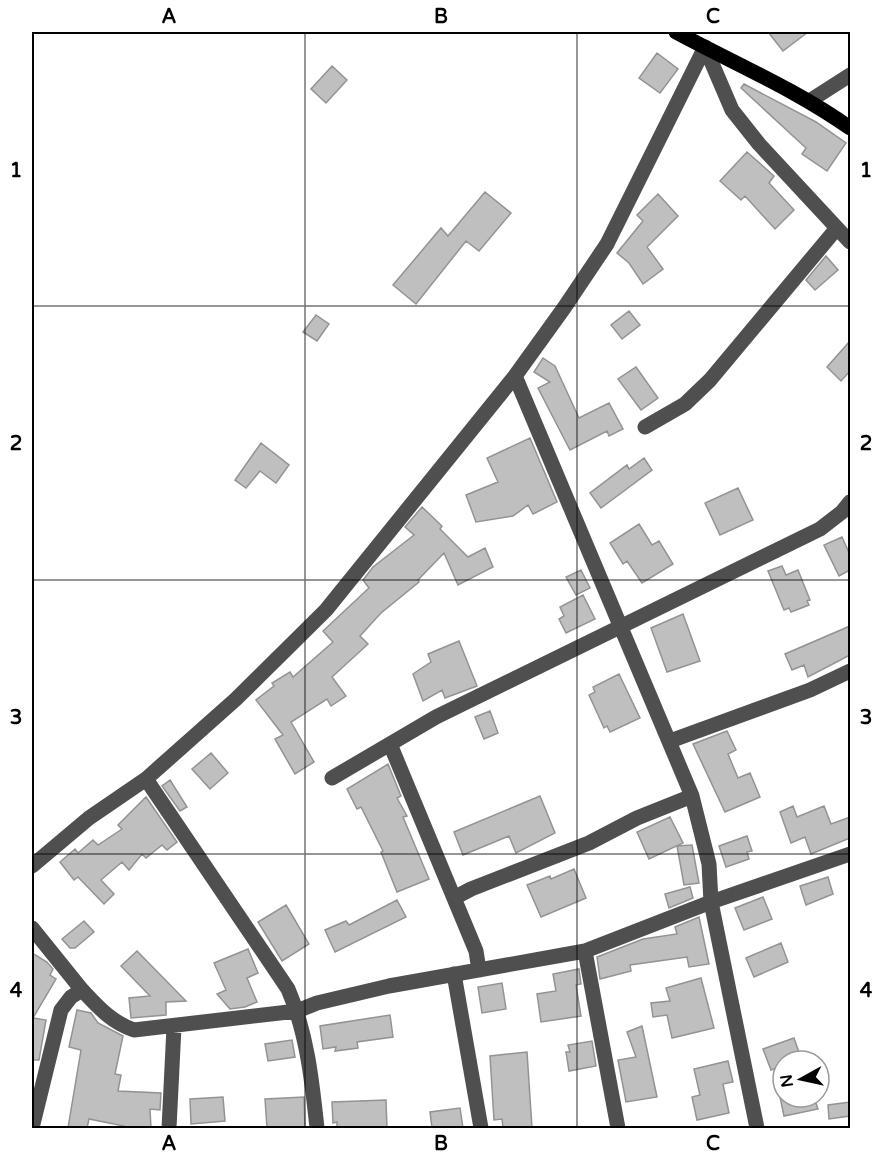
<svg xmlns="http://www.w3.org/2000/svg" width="882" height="1160" viewBox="0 0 882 1160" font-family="'Varela Round',sans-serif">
<rect width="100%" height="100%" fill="#fff"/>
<path fill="#bfbfbf" stroke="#939393" stroke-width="1.5" d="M 768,32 L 808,32 L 783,51 Z
M 657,53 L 678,69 L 660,93 L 639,78 Z
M 332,66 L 347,80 L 326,103 L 311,89 Z
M 744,84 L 816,122 L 846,143 L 827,171 L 802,154 L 806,148 L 741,88 Z
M 747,152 L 774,176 L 769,183 L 794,210 L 775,229 L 745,196 L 741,200 L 720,181 Z
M 485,192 L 511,213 L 479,251 L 466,241 L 416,304 L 393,285 L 441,228 L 448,236 Z
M 658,194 L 678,216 L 647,247 L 663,269 L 643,284 L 629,263 L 617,253 L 643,221 L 637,215 Z
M 826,256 L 838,270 L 815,290 L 806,280 Z
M 629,311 L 640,325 L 622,339 L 611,325 Z
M 316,315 L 329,324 L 317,341 L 303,332 Z
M 850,341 L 850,371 L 841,381 L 827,367 Z
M 543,358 L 555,366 L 579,418 L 609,403 L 623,429 L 609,436 L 607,431 L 570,450 L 538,388 L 550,382 L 534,372 Z
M 636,367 L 658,398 L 641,410 L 618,379 Z
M 530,438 L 557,502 L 533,514 L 528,505 L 513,516 L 476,522 L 466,495 L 498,482 L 487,458 Z
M 261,443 L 289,465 L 276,483 L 260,471 L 246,488 L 235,480 Z
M 644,458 L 652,470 L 601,508 L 590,493 L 627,465 L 629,469 Z
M 738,488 L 753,520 L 720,535 L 705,503 Z
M 422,507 L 442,526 L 440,529 L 468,557 L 485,548 L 493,567 L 458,585 L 444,553 L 418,580 L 419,582 L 381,613 L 360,636 L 368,644 L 332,677 L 346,696 L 331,706 L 327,699 L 291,722 L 314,762 L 295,774 L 275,739 L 283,735 L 256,700 L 274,686 L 272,683 L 290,672 L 293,677 L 333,642 L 323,631 L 369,588 L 363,580 L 373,567 L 414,535 L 405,527 Z
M 639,524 L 652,545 L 659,541 L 673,564 L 642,583 L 627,561 L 623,564 L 610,543 Z
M 842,537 L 850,555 L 850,570 L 839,576 L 824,545 Z
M 782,566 L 786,575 L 798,570 L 810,600 L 807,601 L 809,605 L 791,612 L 789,608 L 784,610 L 768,571 Z
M 581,570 L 590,588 L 576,595 L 566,577 Z
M 583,595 L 595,619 L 566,633 L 559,619 L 564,616 L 560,607 Z
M 683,614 L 700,661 L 667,672 L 651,628 Z
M 850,626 L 850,655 L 808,677 L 804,665 L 792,670 L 785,654 Z
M 459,641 L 477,686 L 445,698 L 442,690 L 423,701 L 413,674 L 431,662 L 428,654 Z
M 619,674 L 640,718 L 610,732 L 607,726 L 604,728 L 589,695 L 595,692 L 593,687 Z
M 490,711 L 498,733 L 484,739 L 475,717 Z
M 727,731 L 736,750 L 728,754 L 738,778 L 750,773 L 760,797 L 725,812 L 693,744 Z
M 211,753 L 228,773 L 210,789 L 192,769 Z
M 388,764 L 401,796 L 397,798 L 407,816 L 403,817 L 429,879 L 397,892 L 381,852 L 383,851 L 361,807 L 357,809 L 347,789 Z
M 170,780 L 187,807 L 180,811 L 162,786 Z
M 540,796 L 555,833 L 516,853 L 509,836 L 463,855 L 454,832 Z
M 146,797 L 177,842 L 167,850 L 162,845 L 146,858 L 142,854 L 129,870 L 122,862 L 101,880 L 114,894 L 104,904 L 78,877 L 74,880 L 60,862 L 75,849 L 78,853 L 93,840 L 98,845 L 122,829 L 118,825 Z
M 793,806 L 797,817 L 824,806 L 831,824 L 850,817 L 850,838 L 811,854 L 805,837 L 791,843 L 780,812 Z
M 670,817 L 683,843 L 649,859 L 637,832 Z
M 747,836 L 752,851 L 747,852 L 749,859 L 726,867 L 719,846 Z
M 692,845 L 699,883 L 684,885 L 677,846 Z
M 574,869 L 586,898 L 541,917 L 527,885 L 550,876 L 551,879 Z
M 828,877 L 833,894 L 806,905 L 800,886 Z
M 690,887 L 693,898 L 669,908 L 665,894 Z
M 763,897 L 772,919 L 744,930 L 735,908 Z
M 397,900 L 406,917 L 335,952 L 325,930 L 346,921 L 349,925 Z
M 286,905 L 309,944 L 282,961 L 258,922 Z
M 699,917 L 709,964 L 689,967 L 687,957 L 630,965 L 631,971 L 600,979 L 597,957 L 643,939 L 677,934 L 675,927 Z
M 84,921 L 94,932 L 75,948 L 70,948 L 62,939 Z
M 781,943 L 788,962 L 754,977 L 746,958 Z
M 248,949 L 258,973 L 247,978 L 257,1002 L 245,1007 L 230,1009 L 217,994 L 226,990 L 214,963 Z
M 137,951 L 186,1001 L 166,1002 L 166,1015 L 131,1018 L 129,998 L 150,996 L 121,966 Z
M 32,953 L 47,962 L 53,969 L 50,975 L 56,979 L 33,1018 L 46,1020 L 39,1060 L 32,1060 Z
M 579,969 L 581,984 L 576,985 L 581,1016 L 541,1022 L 537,994 L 556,991 L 553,974 Z
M 701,978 L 714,1028 L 672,1038 L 667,1015 L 653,1017 L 651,1003 L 670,1001 L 666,988 Z
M 502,983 L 506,1009 L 482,1013 L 478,987 Z
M 77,1010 L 91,1013 L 98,1023 L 123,1036 L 115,1074 L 121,1075 L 118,1091 L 161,1093 L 160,1110 L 150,1109 L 151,1128 L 124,1128 L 124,1126 L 89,1119 L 87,1128 L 68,1128 L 81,1050 L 69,1047 Z
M 390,1015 L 393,1037 L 357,1042 L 358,1048 L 335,1051 L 336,1047 L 323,1049 L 320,1026 Z
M 642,1026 L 657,1097 L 626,1102 L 618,1060 L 636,1057 L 627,1032 Z
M 794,1038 L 802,1061 L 783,1061 L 783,1066 L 771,1070 L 763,1049 Z
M 292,1040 L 295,1057 L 268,1061 L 265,1044 Z
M 592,1041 L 596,1066 L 569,1071 L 566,1052 L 570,1052 L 568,1045 Z
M 527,1052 L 532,1128 L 503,1128 L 502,1119 L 494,1120 L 490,1056 Z
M 728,1061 L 733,1082 L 723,1084 L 729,1113 L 697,1120 L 692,1097 L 700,1095 L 694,1069 Z
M 223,1097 L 225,1121 L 191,1124 L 190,1099 Z
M 304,1097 L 305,1128 L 267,1128 L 265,1099 Z
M 780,1097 L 814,1097 L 818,1109 L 784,1116 Z
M 386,1100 L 387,1128 L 337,1128 L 337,1122 L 333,1123 L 332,1102 Z
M 850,1102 L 850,1116 L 829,1119 L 828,1105 Z
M 460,1108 L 463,1128 L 432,1128 L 430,1112 Z"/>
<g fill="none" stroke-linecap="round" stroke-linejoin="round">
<path stroke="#4f4f4f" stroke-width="15" d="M 705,47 L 732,110 L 759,144 L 850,242
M 811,100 L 850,75
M 515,376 L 692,796 L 709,864 L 711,902 L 757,1128
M 645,427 L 685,404 L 710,380 L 837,228
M 670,741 L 810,690 L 850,671
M 390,744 L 476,951 L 479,970
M 332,778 L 436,717 L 820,529 L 842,512 L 850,502
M 146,779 L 288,989 C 307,1033 312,1081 317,1128
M 32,866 L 89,818 L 146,779 L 236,699 L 326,610 L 515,376 L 564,308 L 607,244 L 705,47
M 454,898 L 471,889 L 589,843 L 637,818 L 692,796
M 32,928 L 82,990 L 71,997 L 61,1010 L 32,1128
M 585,951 L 618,1128
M 454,974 L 481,1128
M 82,990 C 98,1007 111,1022 134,1030 L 297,1011 L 317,1003 L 389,986 L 585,951 L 711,902 L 850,854
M 169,1128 L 174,1027"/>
<path stroke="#000" stroke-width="15" d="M 676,32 C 735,64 795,89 850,128"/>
</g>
<path fill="none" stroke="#000" stroke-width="1.5" stroke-opacity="0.55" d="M 305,32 L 305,1128M 577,32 L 577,1128M 32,306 L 850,306M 32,580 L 850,580M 32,854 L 850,854"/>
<rect width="882" height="1160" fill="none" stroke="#ffffff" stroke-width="66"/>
<g transform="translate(801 1079) rotate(262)"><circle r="28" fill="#ffffff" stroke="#999999" stroke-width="1.5"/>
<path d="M0-4.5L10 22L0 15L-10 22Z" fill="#000000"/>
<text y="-9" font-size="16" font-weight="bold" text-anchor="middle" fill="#000000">N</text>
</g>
<rect x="33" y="33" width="816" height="1094" fill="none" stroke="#000" stroke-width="2"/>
<g font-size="20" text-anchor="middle" font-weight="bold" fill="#000">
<text x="169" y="23">A</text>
<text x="441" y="23">B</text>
<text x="713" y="23">C</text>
<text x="16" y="177">1</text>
<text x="866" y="177">1</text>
<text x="16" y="450">2</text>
<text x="866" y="450">2</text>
<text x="16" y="724">3</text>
<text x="866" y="724">3</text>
<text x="16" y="997">4</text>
<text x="866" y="997">4</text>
<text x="169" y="1150">A</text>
<text x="441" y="1150">B</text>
<text x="713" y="1150">C</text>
</g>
</svg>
